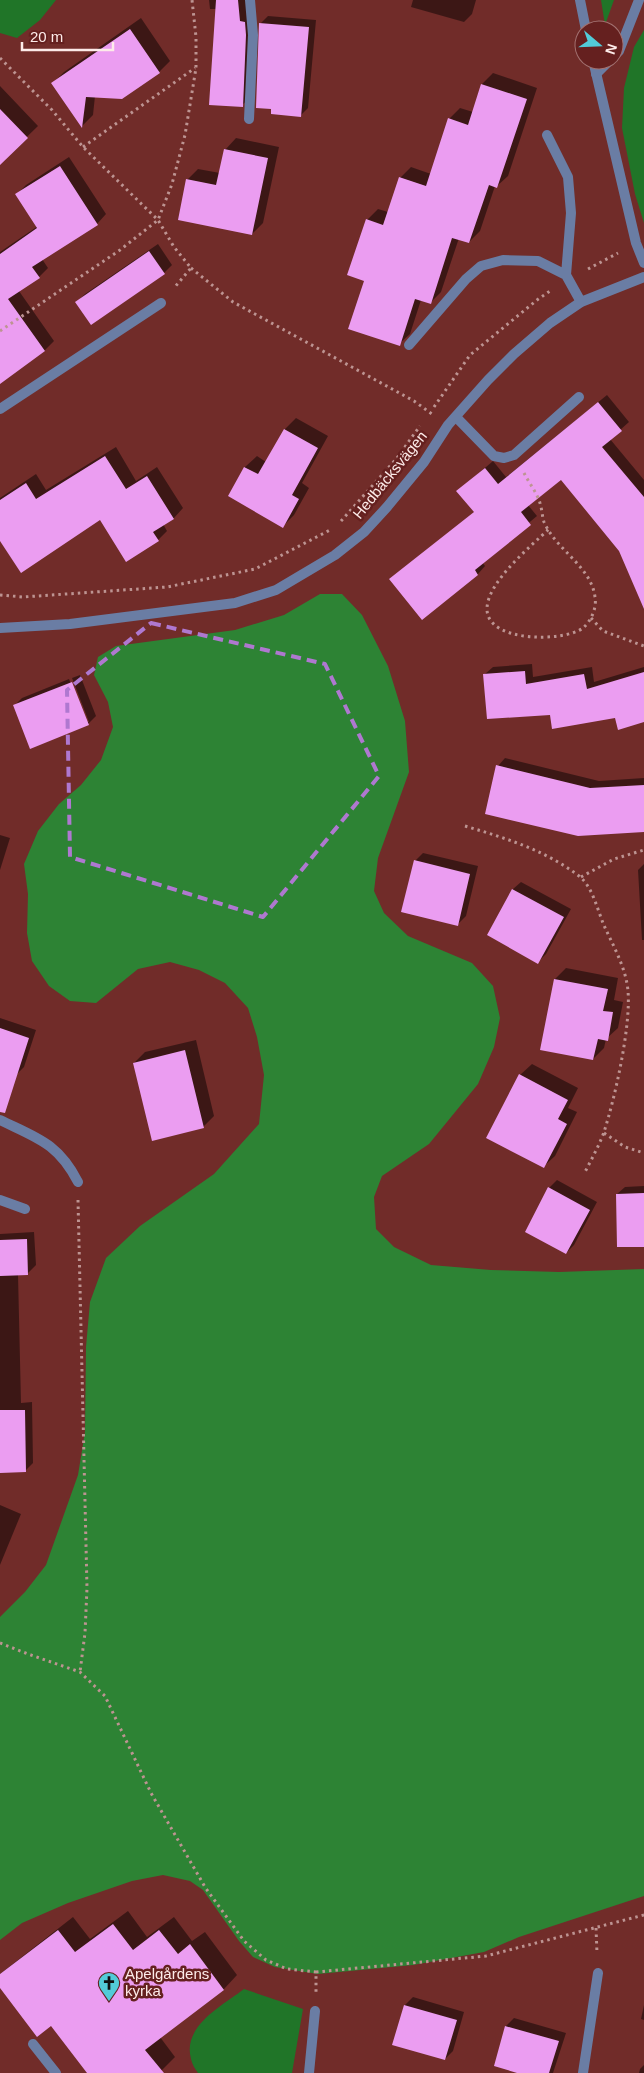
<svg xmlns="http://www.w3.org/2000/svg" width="644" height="2073" viewBox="0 0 644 2073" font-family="Helvetica,sans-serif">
<rect width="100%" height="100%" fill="#712c29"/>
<path fill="#207528" d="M 0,0 L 56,0 L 40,20 L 17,38 L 0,33 Z
M 601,0 L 614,0 L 605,25 Z
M 644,30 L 644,223 L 635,194 L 622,128 L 624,88 L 634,47 Z
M 244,1989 L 303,2009 L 292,2073 L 198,2073 C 195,2069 192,2064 191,2059 C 182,2026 222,2006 244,1989 Z"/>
<path fill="#2d8334" d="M 320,594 L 342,594 L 362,615 L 388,666 L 405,721 L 409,772 L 378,858 L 374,891 L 384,913 L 408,936 L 472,963 L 493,986 L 500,1018 L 494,1047 L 478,1084 L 429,1144 L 382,1176 L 374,1197 L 376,1229 L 394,1247 L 431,1265 L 491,1270 L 559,1272 L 644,1269 L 644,1896 L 519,1937 L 484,1952 L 413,1965 L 318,1974 L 275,1967 L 253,1957 L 239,1941 L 203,1890 L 190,1881 L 163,1875 L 132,1881 L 68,1903 L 22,1923 L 0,1940 L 0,1617 L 25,1592 L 46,1565 L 78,1475 L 85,1432 L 86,1347 L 90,1302 L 106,1258 L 140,1226 L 214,1174 L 259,1124 L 264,1075 L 257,1037 L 248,1008 L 225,983 L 199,970 L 170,962 L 138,969 L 96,1003 L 70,1001 L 49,986 L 32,961 L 27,933 L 28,894 L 24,864 L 38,831 L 59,804 L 81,785 L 101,760 L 113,727 L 108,702 L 94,675 L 98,657 L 116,646 L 235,630 L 284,615 Z"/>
<path fill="#0007" d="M 209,0 L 248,0 L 252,96 L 242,105 L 217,9 L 210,9 Z
M 413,0 L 476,0 L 472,14 L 464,22 L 411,7 Z
M 268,16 L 316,20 L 308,108 L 300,116 L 273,107 L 260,24 Z
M 141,18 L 170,61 L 159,72 L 95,96 L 93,115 L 82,126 L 53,83 L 64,72 Z
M 493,73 L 537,88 L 508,176 L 497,186 L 495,186 L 480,231 L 469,242 L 459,238 L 441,292 L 430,303 L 421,300 L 410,334 L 399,344 L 365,280 L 367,220 L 378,209 L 388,212 L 400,178 L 411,167 L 431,174 L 449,119 L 460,108 L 473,112 L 482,84 Z
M 0,86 L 38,126 L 0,163 Z
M 236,138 L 279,147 L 263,223 L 252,234 L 187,180 L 198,169 L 220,173 L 225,150 Z
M 69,157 L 106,214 L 97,224 L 42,259 L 48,268 L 39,277 L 19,291 L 54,341 L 45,350 L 0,382 L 0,252 L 38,226 L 17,194 L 26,185 Z
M 158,244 L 172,265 L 164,273 L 91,323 L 77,302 L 85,294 Z
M 607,395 L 629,422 L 610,439 L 644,480 L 644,525 L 561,479 L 528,505 L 537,516 L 482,562 L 485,566 L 478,574 L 422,618 L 475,512 L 458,491 L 493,461 L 506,477 Z
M 296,418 L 328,436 L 302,483 L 309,488 L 294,515 L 283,526 L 229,496 L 245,467 L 257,456 L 266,462 L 285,429 Z
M 116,447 L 136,481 L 157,467 L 183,508 L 174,518 L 163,524 L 167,531 L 158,540 L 100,518 L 0,539 L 0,498 L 36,474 L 46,490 Z
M 532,664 L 533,677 L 592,667 L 594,682 L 644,667 L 644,721 L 616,717 L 551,713 L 485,674 L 493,667 Z
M 80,675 L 96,716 L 88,724 L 14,706 L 22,698 L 69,679 L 86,722 L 89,722 L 72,678 Z
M 505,758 L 599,781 L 644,778 L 644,831 L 498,766 Z
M 0,835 L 10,838 L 0,870 Z
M 423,853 L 478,866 L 466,916 L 458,924 L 415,861 Z
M 644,864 L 644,940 L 642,940 L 638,870 Z
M 521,882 L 571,909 L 546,954 L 538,962 L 488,935 L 513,889 Z
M 566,968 L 618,978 L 614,1000 L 623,1002 L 618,1028 L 606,1039 L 604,1048 L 593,1059 L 555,979 Z
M 0,1018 L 36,1030 L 24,1067 L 16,1075 L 0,1069 Z
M 196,1040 L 214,1116 L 203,1127 L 134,1063 L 145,1052 Z
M 532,1064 L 578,1088 L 568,1108 L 577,1112 L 555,1156 L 543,1167 L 520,1075 Z
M 557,1180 L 597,1202 L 574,1245 L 566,1253 L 549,1188 Z
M 644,1186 L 644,1245 L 617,1194 L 625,1187 Z
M 34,1232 L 36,1265 L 28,1273 L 18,1274 L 21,1403 L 32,1402 L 33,1463 L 25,1471 L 0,1472 L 0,1234 Z
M 0,1505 L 21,1514 L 0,1565 Z
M 128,1911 L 147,1937 L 174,1917 L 192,1941 L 205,1932 L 237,1975 L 224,1989 L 160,2037 L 175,2057 L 159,2073 L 89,2073 L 51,2024 L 0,1986 L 0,1974 L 73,1917 L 90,1939 Z
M 413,1997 L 464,2012 L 453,2051 L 445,2059 L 394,2044 L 405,2005 Z
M 644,2005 L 644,2020 L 641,2019 Z
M 514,2018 L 566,2033 L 553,2073 L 522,2073 L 495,2065 L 506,2026 Z
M 644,2065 L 644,2073 L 639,2073 L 640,2069 Z"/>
<path fill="#eb9df1" d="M 216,0 L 238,0 L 240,21 L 245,22 L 246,35 L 243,107 L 209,105 Z
M 259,23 L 309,27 L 301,117 L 271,114 L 271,109 L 256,108 Z
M 130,29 L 160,73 L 122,99 L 86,97 L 82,128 L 51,83 Z
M 481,84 L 527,99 L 497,188 L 489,185 L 469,243 L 452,238 L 431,304 L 415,299 L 400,346 L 348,329 L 364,281 L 347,275 L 366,219 L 383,225 L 399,177 L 426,186 L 448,118 L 468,125 Z
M 0,109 L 28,138 L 0,165 Z
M 224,149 L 268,158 L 252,235 L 178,220 L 186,179 L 216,185 Z
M 60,166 L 98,225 L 32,267 L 40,278 L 8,299 L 45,351 L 0,384 L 0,254 L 37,228 L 15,194 Z
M 149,251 L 165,274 L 91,325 L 75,302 Z
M 598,402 L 622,431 L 602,447 L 644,497 L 644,609 L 619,551 L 561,480 L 521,512 L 531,525 L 475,570 L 478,575 L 422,620 L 389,579 L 474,512 L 456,491 L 485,468 L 498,484 Z
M 284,429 L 318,448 L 292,495 L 299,499 L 283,528 L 228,496 L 244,467 L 258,474 Z
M 105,456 L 126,489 L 147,476 L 174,519 L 153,532 L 159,541 L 126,562 L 100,520 L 21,573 L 0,541 L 0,500 L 26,483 L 36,499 Z
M 525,671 L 526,684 L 584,674 L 587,689 L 644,672 L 644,722 L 618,730 L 615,718 L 552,729 L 550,715 L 487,719 L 483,674 Z
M 72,682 L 89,725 L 30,749 L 13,705 Z
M 496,765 L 590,788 L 644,785 L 644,832 L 578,836 L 485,814 Z
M 414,860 L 470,874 L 458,926 L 401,912 Z
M 512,889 L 564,917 L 538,964 L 487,935 Z
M 554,979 L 608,989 L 603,1011 L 613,1012 L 608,1041 L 598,1039 L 593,1060 L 540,1050 Z
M 0,1028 L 29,1038 L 5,1113 L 0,1112 Z
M 185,1050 L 204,1128 L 152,1141 L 133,1063 Z
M 519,1074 L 568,1100 L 558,1119 L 567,1124 L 544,1168 L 486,1138 Z
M 548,1187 L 590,1210 L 566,1254 L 525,1232 Z
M 644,1193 L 644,1247 L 617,1247 L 616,1194 Z
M 27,1239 L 28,1275 L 0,1276 L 0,1240 Z
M 0,1410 L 25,1410 L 26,1472 L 0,1473 Z
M 113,1924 L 133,1950 L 159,1930 L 178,1954 L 190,1944 L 224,1990 L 145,2050 L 164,2073 L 87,2073 L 51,2026 L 37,2037 L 0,1988 L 0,1974 L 58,1930 L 75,1952 Z
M 404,2005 L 457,2020 L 445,2060 L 392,2045 Z
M 505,2026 L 559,2041 L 549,2073 L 517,2073 L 494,2066 Z"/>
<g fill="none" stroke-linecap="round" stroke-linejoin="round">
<path stroke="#bd9492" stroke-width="3" stroke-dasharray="2.5 4" stroke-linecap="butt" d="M 0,58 L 52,110 L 83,147 L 158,220 L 174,247 L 191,268 L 174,288
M 83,147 L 195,68
M 191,268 L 233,302 L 414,401 L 432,414
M 588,269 L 618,253
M 0,331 L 120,250 L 158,220 L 172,184 L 185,135 L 196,68 L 196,37 L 192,0
M 434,407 L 470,355 L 537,300 L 550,291
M 524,473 C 529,483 537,493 540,503 C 542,509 542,516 544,522 C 556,550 591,566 595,597 C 597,608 591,621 583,628 C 564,642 487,643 487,609 C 487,582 531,546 549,529
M 341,521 L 397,458 L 420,426
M 0,595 L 23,597 L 167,587 L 255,569 L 330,530
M 591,618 L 603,631 L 644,646
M 465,826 C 505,838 545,850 579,876 C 592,886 597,908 603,923 C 612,944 626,967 628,991 C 631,1026 615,1098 604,1132 C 599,1146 591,1160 584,1174
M 581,877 L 614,859 L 644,850
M 604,1133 L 625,1147 L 644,1153
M 78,1200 L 87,1588 L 85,1633 L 80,1672
M 0,1643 L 28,1654 L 80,1672 L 105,1696 L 151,1793 L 205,1887 L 244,1941 L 266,1960 L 287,1969 L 316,1972 L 316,1993
M 596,1928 L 597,1953
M 316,1972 L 486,1956 L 644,1915"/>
<path stroke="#6a7da4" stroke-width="10" d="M 614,56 L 619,51 L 639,0
M 596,74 L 610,60
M 249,119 L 253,35 L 250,0
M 547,135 L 568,177 L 571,213 L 566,275
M 409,345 L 466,279 L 481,266 L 503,260 L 538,261 L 566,275 L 581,302
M 0,409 L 161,303
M 456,417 L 494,456 L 504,458 L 514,455 L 579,397
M 0,1120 C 37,1138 58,1143 78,1182
M 0,1200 L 25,1209
M 33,2044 L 56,2073"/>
<path stroke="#6a7da4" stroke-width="10" d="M 0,628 L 70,624 L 235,603 L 276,590 L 335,555 L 364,532 L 387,507 L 424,462 L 448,425 L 488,380 L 514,354 L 550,323 L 581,302 L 644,277
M 309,2073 L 315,2011
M 583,2073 L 598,1973"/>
<path stroke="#6a7da4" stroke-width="10" d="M 580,0 L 586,30
M 593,60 L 636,243 L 644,263"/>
</g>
<path fill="none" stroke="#af78d0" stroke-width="4" stroke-dasharray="10 6" stroke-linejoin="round" d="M 151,623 L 325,664 L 379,776 L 263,917 L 70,857 L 67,690 Z"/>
<defs>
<g id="church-pin" transform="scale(1.125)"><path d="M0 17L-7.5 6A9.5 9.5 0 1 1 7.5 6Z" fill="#52cbd8" stroke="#65201f"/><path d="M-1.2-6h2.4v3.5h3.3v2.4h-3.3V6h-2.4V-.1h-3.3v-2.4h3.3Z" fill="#111"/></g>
</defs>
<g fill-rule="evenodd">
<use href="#church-pin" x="109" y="1983"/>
</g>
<g text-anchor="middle" stroke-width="5" stroke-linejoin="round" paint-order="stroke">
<g font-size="15" fill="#fdebe9" stroke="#65201f">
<text transform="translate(390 475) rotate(-51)" y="5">Hedbäcksvägen</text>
</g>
<g font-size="15" fill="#fdebe9" stroke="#65201f" text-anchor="start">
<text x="125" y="1979">Apelgårdens<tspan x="125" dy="17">kyrka</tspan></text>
</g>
</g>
<g transform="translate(599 45) rotate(109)"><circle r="24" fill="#65201f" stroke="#a27170"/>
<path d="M0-4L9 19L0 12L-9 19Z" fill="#52cbd8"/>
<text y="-8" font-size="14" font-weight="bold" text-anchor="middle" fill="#fdebe9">N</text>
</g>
<path d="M22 42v8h91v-8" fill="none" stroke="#fdebe9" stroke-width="2.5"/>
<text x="30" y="42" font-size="15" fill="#fdebe9" stroke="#65201f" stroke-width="4" paint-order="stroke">20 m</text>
</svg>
